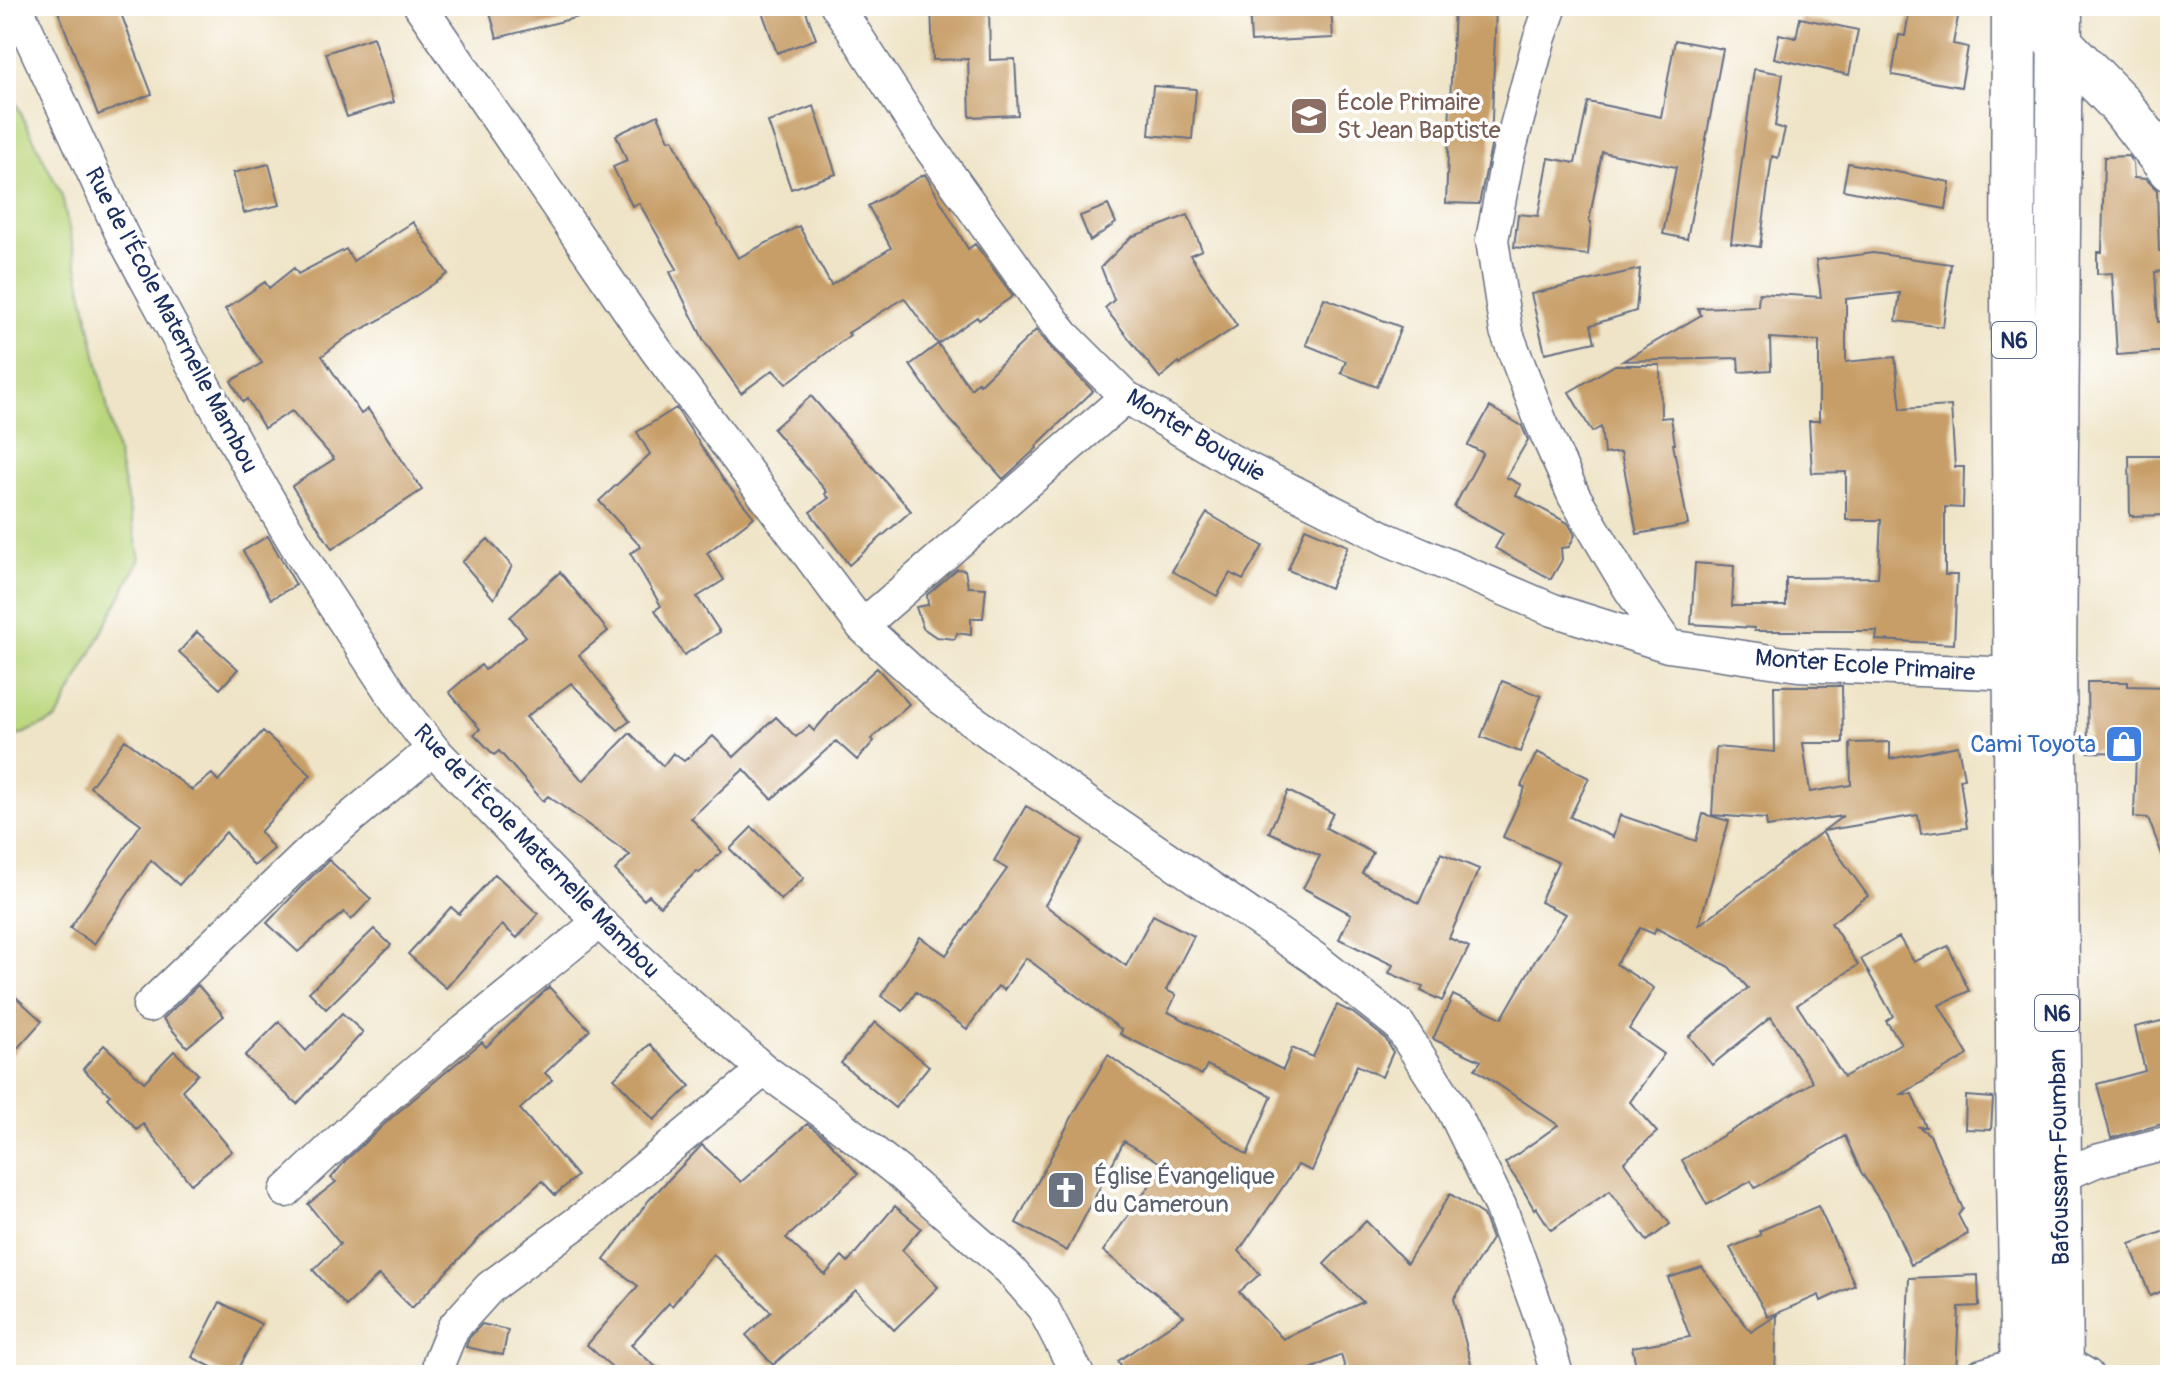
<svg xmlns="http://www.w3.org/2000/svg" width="2176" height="1381" viewBox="0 0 2176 1381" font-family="Pangolin,sans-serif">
<rect width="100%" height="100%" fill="#fff"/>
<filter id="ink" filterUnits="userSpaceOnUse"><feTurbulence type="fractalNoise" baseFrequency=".0125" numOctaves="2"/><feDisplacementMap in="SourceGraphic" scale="16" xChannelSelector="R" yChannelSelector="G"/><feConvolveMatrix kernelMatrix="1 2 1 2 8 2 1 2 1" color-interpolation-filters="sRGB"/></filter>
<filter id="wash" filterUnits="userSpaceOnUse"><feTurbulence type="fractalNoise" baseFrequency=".006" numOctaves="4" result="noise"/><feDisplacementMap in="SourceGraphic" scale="32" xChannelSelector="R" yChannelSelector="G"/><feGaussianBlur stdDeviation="1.8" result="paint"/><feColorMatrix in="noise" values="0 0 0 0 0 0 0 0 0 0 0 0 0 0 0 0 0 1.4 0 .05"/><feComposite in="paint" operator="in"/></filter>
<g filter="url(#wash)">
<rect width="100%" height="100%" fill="#efe4c7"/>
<path fill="#bad67c" stroke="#6a826d" stroke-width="2" d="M 6,83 L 62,196 L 140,559 L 57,719 L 6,741 Z"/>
<g id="blocks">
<path fill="#c79e68" d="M 56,6 L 118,6 L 152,94 L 98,115 Z
M 488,6 L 589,6 L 590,14 L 497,38 Z
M 760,6 L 804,6 L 816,39 L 777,53 Z
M 931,6 L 989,6 L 990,60 L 1015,59 L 1018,115 L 970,117 L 968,59 L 933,60 Z
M 1249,6 L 1331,6 L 1333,38 L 1251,42 Z
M 1454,6 L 1496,6 L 1491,147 L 1479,204 L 1446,203 Z
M 1910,6 L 1960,6 L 1953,44 L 1968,47 L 1961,87 L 1892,75 L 1899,35 L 1905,36 Z
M 1800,18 L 1858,30 L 1849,75 L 1774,58 L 1779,34 L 1796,38 Z
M 373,37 L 394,102 L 347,117 L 326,53 Z
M 1675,40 L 1723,49 L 1687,239 L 1663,234 L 1676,167 L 1602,152 L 1589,222 L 1591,222 L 1588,255 L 1514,247 L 1518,214 L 1538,216 L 1549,158 L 1575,163 L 1588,102 L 1661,117 Z
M 1754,69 L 1783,74 L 1775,126 L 1785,129 L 1778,158 L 1772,156 L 1760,247 L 1731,243 Z
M 1153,86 L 1196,89 L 1192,139 L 1149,135 Z
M 814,106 L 836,174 L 791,189 L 768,122 Z
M 658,115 L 669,140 L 673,139 L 691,178 L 738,258 L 799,226 L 831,285 L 891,248 L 868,206 L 925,174 L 968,249 L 975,244 L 1013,296 L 979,320 L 977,317 L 938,344 L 904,298 L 848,333 L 850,335 L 786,384 L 773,370 L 741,393 L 704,341 L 670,272 L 677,269 L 639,203 L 632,206 L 613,167 L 627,161 L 616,135 Z
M 2128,156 L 2133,163 L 2134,178 L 2146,179 L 2157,190 L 2159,251 L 2162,251 L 2163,271 L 2155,272 L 2158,322 L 2170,320 L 2170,351 L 2117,355 L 2112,273 L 2097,274 L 2097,252 L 2102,252 L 2104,157 Z
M 1848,163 L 1950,182 L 1946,209 L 1843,190 Z
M 269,164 L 280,205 L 244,213 L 233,173 Z
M 1108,205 L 1116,223 L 1090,241 L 1080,216 Z
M 1188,215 L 1202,250 L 1190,255 L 1237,326 L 1180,364 L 1179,362 L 1160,378 L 1105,308 L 1114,300 L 1101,267 L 1131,237 Z
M 413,222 L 448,274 L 383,318 L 347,337 L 322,356 L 361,414 L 368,409 L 422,490 L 332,549 L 292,486 L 334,459 L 292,411 L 264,428 L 247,399 L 243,402 L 231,381 L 262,363 L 225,309 L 265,282 L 269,288 L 294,268 L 298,274 L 346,249 L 353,261 Z
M 1873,253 L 1951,264 L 1943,327 L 1896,321 L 1900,293 L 1846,299 L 1846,362 L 1895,357 L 1901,409 L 1951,406 L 1955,467 L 1964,467 L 1963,508 L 1945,507 L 1945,575 L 1957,575 L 1954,644 L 1876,640 L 1877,631 L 1754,631 L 1754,628 L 1691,624 L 1695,563 L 1734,566 L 1732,606 L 1786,606 L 1786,578 L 1878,577 L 1881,520 L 1846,520 L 1846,472 L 1812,473 L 1809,421 L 1819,421 L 1819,341 L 1770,338 L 1771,370 L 1739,372 L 1738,358 L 1623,361 L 1701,315 L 1698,308 L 1758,306 L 1759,293 L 1821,297 L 1816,260 Z
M 1640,269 L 1636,311 L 1591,325 L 1595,342 L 1545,353 L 1531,294 Z
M 1324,298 L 1401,327 L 1377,387 L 1341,373 L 1346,361 L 1306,345 Z
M 1036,330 L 1050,347 L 1093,391 L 1036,446 L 1037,448 L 1003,479 L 944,413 L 910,365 L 938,344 L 971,389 L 978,382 L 980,384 Z
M 1615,365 L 1660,365 L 1661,418 L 1671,417 L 1675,444 L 1673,444 L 1688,525 L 1637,534 L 1621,452 L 1604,454 L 1601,427 L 1592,432 L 1569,392 Z
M 811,396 L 911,511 L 849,565 L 810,512 L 829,498 L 825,494 L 827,492 L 773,429 Z
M 1490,407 L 1522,426 L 1528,440 L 1506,477 L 1521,485 L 1516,495 L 1568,523 L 1575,535 L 1569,547 L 1561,548 L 1562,560 L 1551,579 L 1495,548 L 1503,534 L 1454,507 L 1483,453 L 1468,445 Z
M 676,408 L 723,479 L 754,517 L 707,553 L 724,580 L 697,597 L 720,632 L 684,655 L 655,610 L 661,606 L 630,553 L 641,547 L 599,501 L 650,454 L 637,432 Z
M 2129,456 L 2170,456 L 2170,515 L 2130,516 Z
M 1207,513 L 1263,546 L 1243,580 L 1230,573 L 1217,596 L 1172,571 Z
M 1305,528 L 1348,546 L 1330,588 L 1288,570 Z
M 268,536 L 296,585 L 271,599 L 243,551 Z
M 488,539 L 512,566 L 494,599 L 462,562 Z
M 957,569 L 965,570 L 968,587 L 986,588 L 983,618 L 971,618 L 971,635 L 957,633 L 955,639 L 936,637 L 923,628 L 916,607 L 928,605 L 927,595 Z
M 560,572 L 608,631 L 579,655 L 630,721 L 618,730 L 571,683 L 526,717 L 583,781 L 630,733 L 663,766 L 673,753 L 684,761 L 713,736 L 734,757 L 776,717 L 796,737 L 809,726 L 814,731 L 837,704 L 877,668 L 909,704 L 871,739 L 874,741 L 857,760 L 836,741 L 772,799 L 744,769 L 691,818 L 722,852 L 699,873 L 697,871 L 660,906 L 649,895 L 644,900 L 615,870 L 630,855 L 548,796 L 543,801 L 499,751 L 494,755 L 474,734 L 480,729 L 449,692 L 481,665 L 485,670 L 526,636 L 510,617 Z
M 197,632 L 238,669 L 220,689 L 179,652 Z
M 1502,681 L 1541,696 L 1520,752 L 1481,737 Z
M 2087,682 L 2128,682 L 2128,686 L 2170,687 L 2170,870 L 2168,870 L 2148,818 L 2134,817 L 2136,753 L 2088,752 Z
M 1774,686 L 1842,686 L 1843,743 L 1803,743 L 1810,792 L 1851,785 L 1850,743 L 1890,742 L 1890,759 L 1958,746 L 1964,778 L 1960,779 L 1967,828 L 1921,834 L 1918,815 L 1823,831 L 1843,816 L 1767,827 L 1766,819 L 1712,815 L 1716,747 L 1775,752 Z
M 263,731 L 311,775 L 260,832 L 274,849 L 254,866 L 226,832 L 179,885 L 151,860 L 94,944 L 70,928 L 141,824 L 90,787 L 125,740 L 192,790 L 212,774 L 218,781 Z
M 1537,752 L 1589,778 L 1570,817 L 1613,837 L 1620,815 L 1696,841 L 1703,814 L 1729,821 L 1699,925 L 1822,832 L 1868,896 L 1831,923 L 1858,965 L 1797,1005 L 1844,1077 L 1901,1043 L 1886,1021 L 1893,1016 L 1861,959 L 1899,937 L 1914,962 L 1948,946 L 1969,991 L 1939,1005 L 1968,1055 L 1902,1094 L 1912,1094 L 1926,1127 L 1919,1127 L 1930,1135 L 1963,1209 L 1958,1215 L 1968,1234 L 1911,1265 L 1888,1213 L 1861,1172 L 1845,1136 L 1755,1188 L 1751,1181 L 1707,1205 L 1682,1160 L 1813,1082 L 1771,1017 L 1712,1065 L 1689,1036 L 1748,988 L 1729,967 L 1656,928 L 1654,934 L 1640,928 L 1616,964 L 1654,988 L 1629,1029 L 1664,1054 L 1630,1102 L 1657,1132 L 1624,1162 L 1670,1224 L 1647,1241 L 1610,1191 L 1551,1230 L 1536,1207 L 1534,1209 L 1522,1188 L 1505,1163 L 1558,1125 L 1475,1069 L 1481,1061 L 1433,1039 L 1453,995 L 1502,1018 L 1536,959 L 1566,914 L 1540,902 L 1558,862 L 1503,837 L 1525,788 L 1521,786 Z
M 1288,791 L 1333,813 L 1326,828 L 1373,853 L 1362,873 L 1419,903 L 1441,853 L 1479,869 L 1449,938 L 1469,947 L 1442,1001 L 1421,991 L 1423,987 L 1389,973 L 1393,965 L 1339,939 L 1351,914 L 1303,888 L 1320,856 L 1269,832 Z
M 1026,806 L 1083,840 L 1045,905 L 1126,966 L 1153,915 L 1194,936 L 1166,990 L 1176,995 L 1168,1012 L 1283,1070 L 1292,1048 L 1313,1057 L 1337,1005 L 1353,1013 L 1385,1038 L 1393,1052 L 1382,1077 L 1357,1065 L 1312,1171 L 1298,1165 L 1239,1251 L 1260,1274 L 1239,1292 L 1283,1339 L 1363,1302 L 1324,1264 L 1366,1221 L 1407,1263 L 1450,1194 L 1483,1215 L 1492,1239 L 1454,1299 L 1474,1375 L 1347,1375 L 1341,1355 L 1298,1375 L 1128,1375 L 1118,1361 L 1184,1316 L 1103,1251 L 1164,1165 L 1124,1141 L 1067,1251 L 1016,1223 L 1073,1115 L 1108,1055 L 1247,1155 L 1272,1096 L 1207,1065 L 1202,1075 L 1120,1034 L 1122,1030 L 1026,958 L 1004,990 L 998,986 L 967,1029 L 916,992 L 903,1011 L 881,996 L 920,937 L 946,955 L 1007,869 L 994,861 Z
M 752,827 L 804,878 L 781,900 L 730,849 Z
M 329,860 L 371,899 L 351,920 L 344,912 L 298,952 L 267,923 L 300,888 Z
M 495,874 L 538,914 L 517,938 L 502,925 L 446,988 L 408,954 L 451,907 L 459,914 Z
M 374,929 L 391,945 L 326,1009 L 309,992 Z
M 198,985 L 224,1016 L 187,1047 L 163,1019 Z
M 549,987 L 590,1030 L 545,1073 L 552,1080 L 520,1109 L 577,1176 L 555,1195 L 542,1181 L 481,1236 L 412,1308 L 379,1275 L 346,1306 L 313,1270 L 340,1244 L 308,1204 L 336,1182 L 331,1178 L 346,1160 L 391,1118 L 482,1042 L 486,1047 Z
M 6,988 L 42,1021 L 6,1061 Z
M 342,1013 L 363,1032 L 297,1104 L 245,1056 L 279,1022 L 306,1051 Z
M 2170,1019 L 2170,1122 L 2111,1138 L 2097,1084 L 2145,1071 L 2135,1027 Z
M 875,1022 L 929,1066 L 895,1108 L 841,1063 Z
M 650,1044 L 690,1086 L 654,1120 L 614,1078 Z
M 104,1045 L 144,1082 L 174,1051 L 198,1074 L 182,1090 L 232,1151 L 191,1184 L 143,1124 L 137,1130 L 107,1098 L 110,1095 L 83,1069 Z
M 1966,1096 L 1993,1098 L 1991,1130 L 1965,1129 Z
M 807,1124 L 826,1138 L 858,1174 L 786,1238 L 825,1275 L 842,1256 L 848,1262 L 895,1206 L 921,1228 L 902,1250 L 938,1287 L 894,1330 L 856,1290 L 773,1365 L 746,1335 L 771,1312 L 713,1254 L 672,1306 L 669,1303 L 631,1345 L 665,1375 L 621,1375 L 587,1345 L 638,1286 L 604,1260 L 649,1200 L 702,1145 L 741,1182 Z
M 1818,1206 L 1855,1285 L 1821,1301 L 1819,1295 L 1768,1317 L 1730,1248 L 1761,1235 L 1759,1231 Z
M 2170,1229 L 2170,1288 L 2150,1296 L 2130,1244 Z
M 1702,1267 L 1751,1332 L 1777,1315 L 1775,1375 L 1638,1375 L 1632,1347 L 1690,1337 L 1668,1278 Z
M 1978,1275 L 1979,1306 L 1959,1307 L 1956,1375 L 1905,1374 L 1909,1278 Z
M 220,1302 L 261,1324 L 235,1375 L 227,1375 L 192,1357 Z
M 482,1324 L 508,1330 L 503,1355 L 466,1347 L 469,1338 Z"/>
</g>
</g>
<g filter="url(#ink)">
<use href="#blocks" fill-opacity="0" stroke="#656e83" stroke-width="2"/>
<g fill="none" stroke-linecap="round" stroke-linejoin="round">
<g stroke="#656e83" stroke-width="35">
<path id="minor" d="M 16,6 L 122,235 L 186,353 L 248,465 L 315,577 L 403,711 L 433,749 L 599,922 L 668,986 L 764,1070 L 831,1118 L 901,1174 L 1009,1269 L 1043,1308 L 1078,1375
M 420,6 L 656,350 L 862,626
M 837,6 L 923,138 L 1063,334 L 1126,397 L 1229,459 L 1389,540 L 1553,610 L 1668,646 L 1798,665 L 2016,674
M 1551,6 L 1539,40 L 1507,160 L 1492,240 L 1506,331 L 1541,422 L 1574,496 L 1629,588 L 1668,646
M 1126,397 L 862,626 L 941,698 L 1101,813 L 1314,958 L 1399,1025 L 1451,1106 L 1500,1206 L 1542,1322 L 1557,1375
M 149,1006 L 313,849 L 433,749
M 2059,1177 L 2096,1161 L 2170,1142
M 286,1191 L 378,1104 L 451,1042 L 599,922
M 440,1375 L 439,1362 L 453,1328 L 490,1287 L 590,1213 L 764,1070
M 1982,1375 L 2023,1363 L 2061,1360 L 2087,1375"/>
</g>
<g stroke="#656e83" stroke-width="47">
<path id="primary" d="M 2014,7 L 2059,42 L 2117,101 L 2170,169"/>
</g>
<g stroke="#656e83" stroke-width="47">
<path id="trunk" d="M 2014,6 L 2013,291 L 2019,1177 L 2023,1375
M 2060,6 L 2054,666 L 2061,1375"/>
</g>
<use href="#minor" stroke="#fff" stroke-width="32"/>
<use href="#primary" stroke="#fff" stroke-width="44"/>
<use href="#trunk" stroke="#fff" stroke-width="44"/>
</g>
</g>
<defs>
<g id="school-square" transform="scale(2)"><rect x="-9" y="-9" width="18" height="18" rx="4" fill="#8d6e63" stroke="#fff"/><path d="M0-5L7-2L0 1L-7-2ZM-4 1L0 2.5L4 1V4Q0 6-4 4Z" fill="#fff"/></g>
<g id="shop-square" transform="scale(2)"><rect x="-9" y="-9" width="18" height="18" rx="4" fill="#3f7fe0" stroke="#fff"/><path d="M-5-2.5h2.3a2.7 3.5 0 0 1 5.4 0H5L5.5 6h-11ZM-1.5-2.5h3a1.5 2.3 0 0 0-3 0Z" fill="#fff"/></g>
<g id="church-square" transform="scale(2)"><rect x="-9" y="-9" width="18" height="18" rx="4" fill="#6b7280" stroke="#fff"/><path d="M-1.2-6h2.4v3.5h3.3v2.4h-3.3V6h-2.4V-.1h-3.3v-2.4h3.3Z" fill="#fff"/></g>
</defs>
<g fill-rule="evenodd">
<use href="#school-square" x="1309" y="116"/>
<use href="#shop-square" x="2124" y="744"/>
<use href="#church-square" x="1066" y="1190"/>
</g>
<g text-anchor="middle" stroke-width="7" stroke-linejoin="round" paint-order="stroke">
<g fill="#fff" stroke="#5f6d8e" stroke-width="2">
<rect x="1992" y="322" width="44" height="36" rx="6"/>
<rect x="2035" y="995" width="44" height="36" rx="6"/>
</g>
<g font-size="22" font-weight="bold" fill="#1b2f5e">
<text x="2014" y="348">N6</text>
<text x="2057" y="1021">N6</text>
</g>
<g font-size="24" fill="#785e54" stroke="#fff" text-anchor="start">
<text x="1337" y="110">École Primaire<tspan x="1337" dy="28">St Jean Baptiste</tspan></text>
</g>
<g font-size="24" fill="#1b2f5e" stroke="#fff">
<text transform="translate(172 320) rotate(62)" y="8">Rue de l'École Maternelle Mambou</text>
<text transform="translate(1196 435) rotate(31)" y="8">Monter Bouquie</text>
<text transform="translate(1865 665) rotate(4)" y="8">Monter Ecole Primaire</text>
<text transform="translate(537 851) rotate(46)" y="8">Rue de l'École Maternelle Mambou</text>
<text transform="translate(2059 1157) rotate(-91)" y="8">Bafoussam-Foumban</text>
</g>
<g font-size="24" fill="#366cbe" stroke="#fff" text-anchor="end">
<text x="2096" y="752">Cami Toyota</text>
</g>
<g font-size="24" fill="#5b616d" stroke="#fff" text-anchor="start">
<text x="1094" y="1184">Église Évangelique<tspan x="1094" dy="28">du Cameroun</tspan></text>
</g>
</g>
<rect width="2176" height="1381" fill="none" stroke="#fff" stroke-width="32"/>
</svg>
